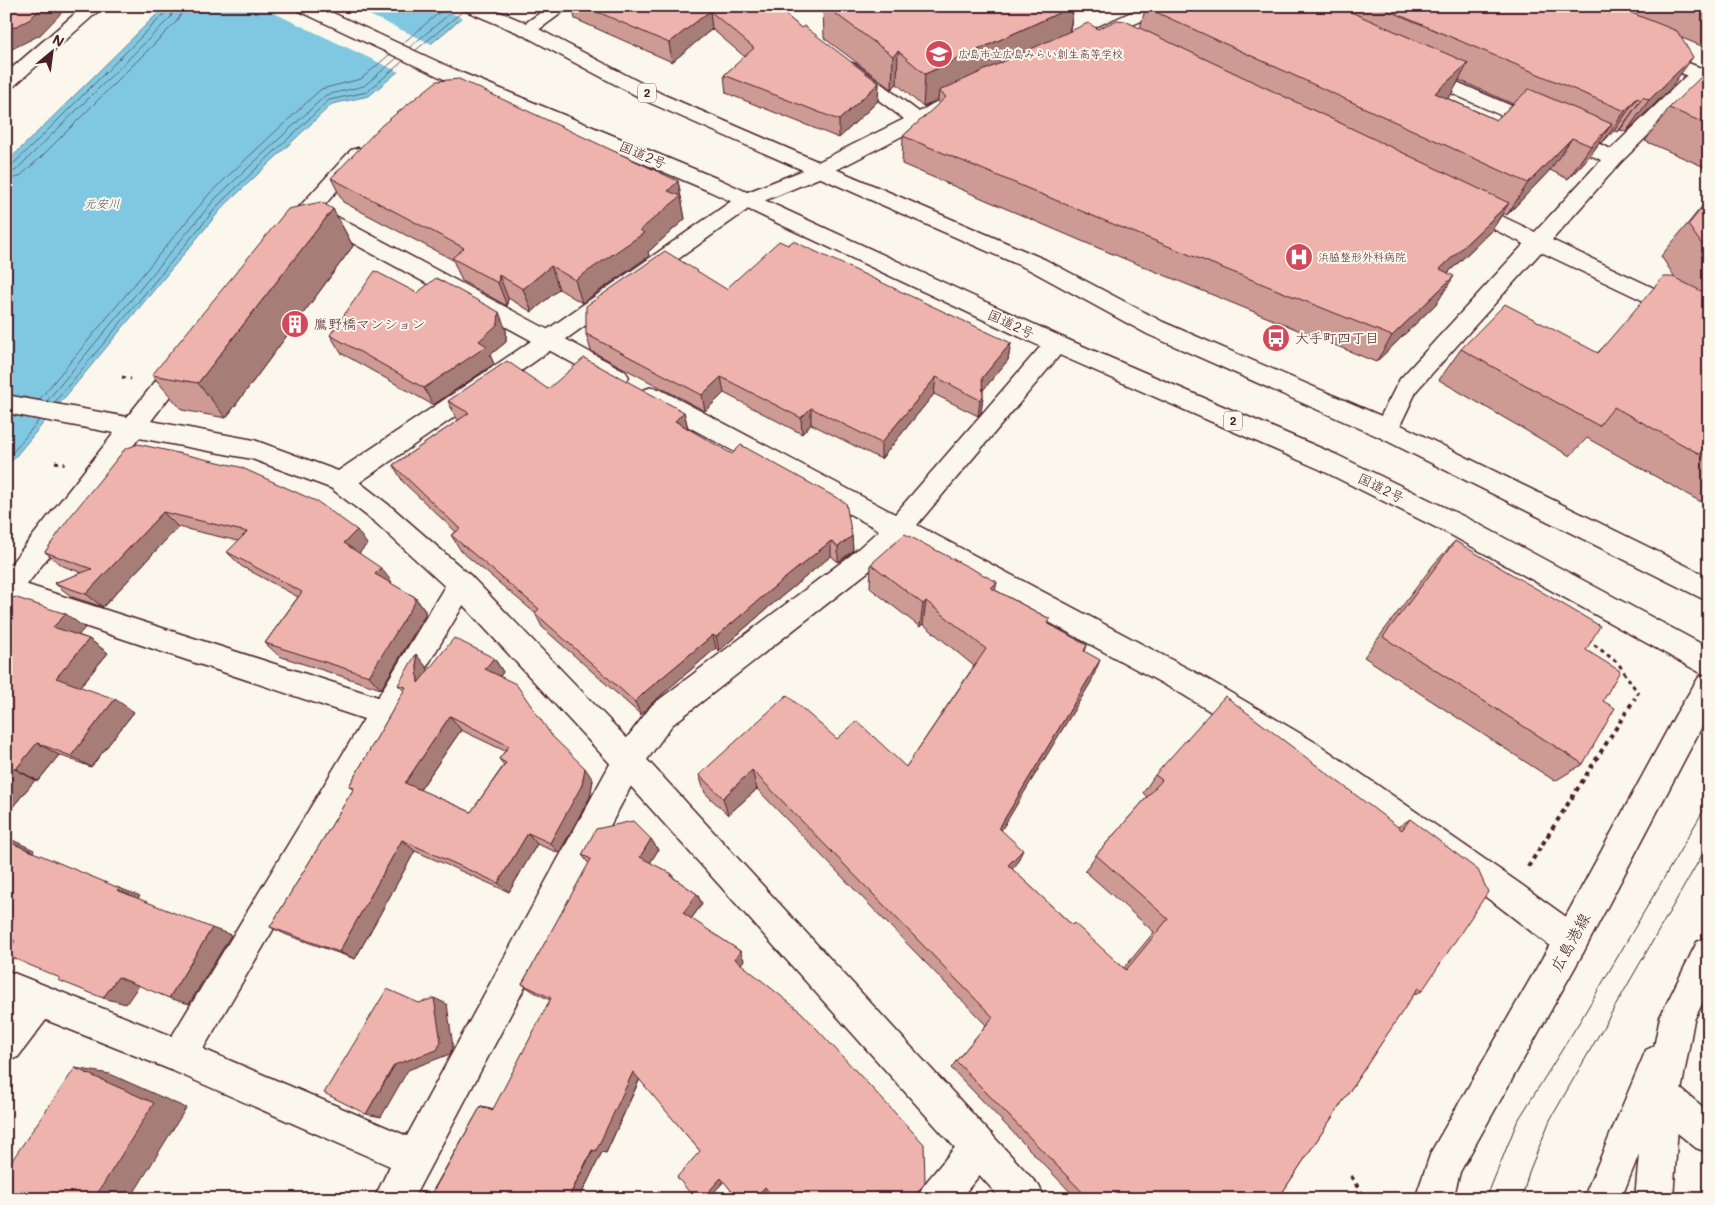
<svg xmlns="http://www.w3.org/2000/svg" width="1715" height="1205" viewBox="0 0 1715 1205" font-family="Mali,'Klee One',sans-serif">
<rect width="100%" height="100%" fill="#fbf7ec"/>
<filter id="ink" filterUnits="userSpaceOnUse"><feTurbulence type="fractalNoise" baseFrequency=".02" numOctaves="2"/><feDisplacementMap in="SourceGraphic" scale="10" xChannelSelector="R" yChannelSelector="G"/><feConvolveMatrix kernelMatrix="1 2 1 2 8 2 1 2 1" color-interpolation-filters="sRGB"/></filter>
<g filter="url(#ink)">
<path fill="#80c8e1" stroke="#6a8498" d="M 162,6 L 476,6 L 369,96 L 332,104 L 223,207 L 6,468 L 6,163 L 163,8 Z"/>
<path fill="#fbf7ec" d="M 259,6 L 350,6 L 434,45 L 401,73 Z
M 435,6 L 479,6 L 465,19 Z"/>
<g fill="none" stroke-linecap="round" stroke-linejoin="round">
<path stroke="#606374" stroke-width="1" d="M 402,44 L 447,6
M 410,47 L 459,6
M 416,50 L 463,11
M 6,167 L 12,165 L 31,147 L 166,12 L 168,6
M 6,173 L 15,171 L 171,17 L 174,6
M 6,180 L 19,177 L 41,157 L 177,21 L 181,14 L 182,6
M 39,400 L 210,193 L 321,89 L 361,79 L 389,55
M 47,401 L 215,199 L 326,95 L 364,86 L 397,58
M 54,403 L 220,203 L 329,100 L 367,92 L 403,61
M 6,461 L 39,420"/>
<g stroke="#4a1f2b" stroke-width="3">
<path id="pedestrian" d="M 341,472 L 350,475 L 394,509 L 471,576 L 639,751 L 1039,1186 L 1045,1199 L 1001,1199 L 617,771 L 451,592 L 376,523 L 332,489 L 328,482 L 332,475 Z"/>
</g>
<g stroke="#4a1f2b" stroke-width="3">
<path id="minor" d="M 1144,6 L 1168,6 L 1165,10 L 1098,41 L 1092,42 L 1086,41 L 1083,37 L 1086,33 Z
M 848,62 L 855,64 L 919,112 C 933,104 952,90 968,94 L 971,98 L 968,102 L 844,166 C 833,171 824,178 812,175 L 809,170 L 812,165 L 904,119 L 841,72 L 839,68 L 841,64 Z
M 1420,66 L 1611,149 L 1692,70 L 1699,68 L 1706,70 L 1708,74 L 1706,78 L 1621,162 L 1552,240 L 1709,314 L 1709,332 L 1541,252 L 1417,390 L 1395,436 L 1386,438 L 1377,436 L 1374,429 L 1400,379 L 1524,244 L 1456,211 L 1453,206 L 1456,201 L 1463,199 L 1470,201 L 1535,232 L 1601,160 L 1413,76 L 1411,72 L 1413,68 Z
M 310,208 L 330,213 L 625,371 L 629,377 L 625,383 L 617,386 L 609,383 L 316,223 L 303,220 L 299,215 L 303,210 Z
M 1056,336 L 1064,338 L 1068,344 L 1064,350 L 917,525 L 1202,676 L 1318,744 L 1519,883 L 1583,929 L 1588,941 L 1583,953 L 1571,958 L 1559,953 L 1497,905 L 1296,764 L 1182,694 L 901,542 L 869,571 L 672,725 L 639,771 L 413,1199 L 374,1199 L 390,1166 L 171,1070 L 46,1020 L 18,1057 L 6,1062 L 6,1016 L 13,1007 L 6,1004 L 6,970 L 172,1036 L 364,719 L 6,600 L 6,578 L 378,697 L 451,576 L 461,572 L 471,576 L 475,584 L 471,592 L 400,712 L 396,722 L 394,724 L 203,1049 L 407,1136 L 617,751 L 652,705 L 851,555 L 879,530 L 643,402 L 640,396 L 643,390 L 652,387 L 661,390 L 895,514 L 1048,338 Z
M 1662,1079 L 1675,1084 L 1709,1112 L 1709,1153 L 1696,1148 L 1649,1110 L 1644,1097 L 1649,1084 Z
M 979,1129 L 992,1134 L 997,1147 L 992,1160 L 960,1199 L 917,1199 L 923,1186 L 966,1134 Z"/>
</g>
<g stroke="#4a1f2b" stroke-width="3">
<path id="tertiary" d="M 84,6 L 104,6 L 13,87 L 6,89 L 6,73 Z
M 550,6 L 571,6 L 533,34 L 527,35 L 521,34 L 518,30 L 521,26 Z
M 1652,49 L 1709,71 L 1709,84 L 1645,59 L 1643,55 L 1645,51 Z
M 358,148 L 365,150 L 368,154 L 365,158 L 297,237 L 289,239 L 281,237 L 278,232 L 281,227 L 351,150 Z
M 819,164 L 826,165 L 829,170 L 826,175 L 754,205 L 534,362 L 350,489 L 341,492 L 252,459 L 139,438 L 16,599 L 6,603 L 6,570 L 114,433 L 6,413 L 6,395 L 127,417 L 178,353 L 186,350 L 194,353 L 198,359 L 151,421 L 254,440 L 338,471 L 518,350 L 740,195 Z
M 1658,1044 L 1670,1050 L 1676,1062 L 1621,1199 L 1583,1199 L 1646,1050 Z"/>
</g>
<g stroke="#4a1f2b" stroke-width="3">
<path id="secondary" d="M 1709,673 L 1709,713 L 1583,953 L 1460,1172 L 1453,1199 L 1415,1199 L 1431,1152 L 1559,929 L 1676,714 L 1699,677 Z
M 1709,937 L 1709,990 L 1694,1020 L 1680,1097 L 1673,1199 L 1635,1199 L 1644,1097 L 1660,1017 L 1697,942 Z"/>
</g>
<g stroke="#4a1f2b" stroke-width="3">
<path id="trunk" d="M 294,6 L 318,6 L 460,72 L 723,181 L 1064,338 L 1337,455 L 1469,519 L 1709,648 L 1709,676 L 1699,672 L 1451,535 L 1319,469 L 1048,350 L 709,191 L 446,80 L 297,10 Z
M 461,6 L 486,6 L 533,26 L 662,94 L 1046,260 L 1163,322 L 1395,422 L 1709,577 L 1709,602 L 1377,436 L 1147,334 L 1030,270 L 648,102 L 521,34 L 464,10 Z"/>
</g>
<path stroke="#4a1f2b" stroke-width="3" stroke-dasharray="4 4" stroke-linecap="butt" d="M 122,377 L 131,379
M 55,462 L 65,464
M 1588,640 L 1618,663 L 1638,693 L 1634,699"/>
<path stroke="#4a1f2b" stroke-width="4" stroke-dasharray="4.5 4.5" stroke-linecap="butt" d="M 1528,867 L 1635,698
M 1351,1176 L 1365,1199"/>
<use href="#pedestrian" fill="#fbf7ec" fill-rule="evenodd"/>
<use href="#minor" fill="#fbf7ec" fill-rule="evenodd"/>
<use href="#tertiary" fill="#fbf7ec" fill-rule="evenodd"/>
<use href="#secondary" fill="#fbf7ec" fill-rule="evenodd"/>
<use href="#trunk" fill="#fbf7ec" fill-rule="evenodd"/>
<path stroke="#4a1f2b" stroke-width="1" d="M 1486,1199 L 1517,1122 L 1580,1021 L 1709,801
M 1522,1199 L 1529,1172 L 1550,1120 L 1709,843"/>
</g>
<path fill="#cd9a94" stroke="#4a1f2b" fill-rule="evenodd" d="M 572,6 L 776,6 L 801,28 L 879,83 L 878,101 L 839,138 L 726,93 L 724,75 L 745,57 L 712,29 L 672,62 L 575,19 Z
M 823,6 L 1074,6 L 1070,31 L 1098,29 L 1140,28 L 1146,6 L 1709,6 L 1709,49 L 1682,38 L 1670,89 L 1626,132 L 1620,130 L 1618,132 L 1614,131 L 1602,143 L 1600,142 L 1589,157 L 1568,179 L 1550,170 L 1507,215 L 1503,213 L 1492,230 L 1448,273 L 1437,303 L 1376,362 L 1091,245 L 902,164 L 903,136 L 938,105 L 938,100 L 923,107 L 897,84 L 892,89 L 824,38 ZM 1459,80 L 1513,104 L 1496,120 L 1447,98 L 1451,95 Z
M 1709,81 L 1709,169 L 1645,141 L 1669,108 Z
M 331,178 L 678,181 L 685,219 L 648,252 L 649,256 L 582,303 L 559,289 L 532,312 L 508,298 L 507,306 L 462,281 L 453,260 L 343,202 Z
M 1709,198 L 1709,495 L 1701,502 L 1587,438 L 1570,456 L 1439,380 L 1461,349 L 1597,353 L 1676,279 L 1661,256 Z
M 333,209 L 353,246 L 226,418 L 182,410 L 152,375 Z
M 726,289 L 1011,343 L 1008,360 L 983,390 L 983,396 L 981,413 L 978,416 L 934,394 L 881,459 L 811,424 L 802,434 L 724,393 L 705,411 L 591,351 L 586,334 Z
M 417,293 L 506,330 L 506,342 L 490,355 L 494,364 L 433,405 L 341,353 L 330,335 Z
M 548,389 L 684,412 L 688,428 L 852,536 L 853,551 L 838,562 L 831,556 L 770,606 L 719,651 L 716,648 L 651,704 L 641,715 L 542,627 L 535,613 L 461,551 L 451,535 L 456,532 L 403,482 L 393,465 L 459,420 L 456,418 L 448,401 Z
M 125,449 L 367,544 L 359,553 L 392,582 L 390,583 L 415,597 L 425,611 L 425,615 L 381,689 L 279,656 L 265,643 L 298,597 L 241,566 L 227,552 L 238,541 L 178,527 L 103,607 L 72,597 L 54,583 L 82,573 L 63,566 L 45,552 Z
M 1455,541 L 1586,650 L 1603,701 L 1583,764 L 1555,781 L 1364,657 L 1434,564 Z
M 871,564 L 995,590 L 1050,619 L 1048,624 L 1087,645 L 1085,652 L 1091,682 L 1001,830 L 1016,865 L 1012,869 L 1072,925 L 1124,968 L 1154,932 L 1085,871 L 1096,855 L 1147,797 L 1143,793 L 1155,775 L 1398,827 L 1410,819 L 1422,991 L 1413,995 L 1278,1199 L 1077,1199 L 951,1068 L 956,1061 L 986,1025 L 757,789 L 728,815 L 705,793 L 699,775 L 837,739 L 906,767 L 974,666 L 923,624 L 920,627 L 870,588 Z
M 6,605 L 85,628 L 78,635 L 89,639 L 108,653 L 80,687 L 134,712 L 91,767 L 59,755 L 38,781 L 35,780 L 6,815 Z
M 494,658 L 503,672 L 500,676 L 552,736 L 593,780 L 590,797 L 559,853 L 537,844 L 509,892 L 415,851 L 355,959 L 287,935 L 270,927 L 353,790 L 349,786 L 404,691 L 398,685 L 428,669 L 428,670 ZM 461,730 L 505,751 L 499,759 L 504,765 L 471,812 L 420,790 Z
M 651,839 L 658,850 L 650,863 L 672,874 L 674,878 L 697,894 L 702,904 L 691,919 L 740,951 L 744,960 L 741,964 L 766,1190 L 758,1199 L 738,1199 L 724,1181 L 708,1199 L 700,1151 L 640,1079 L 606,1153 L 602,1152 L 579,1199 L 416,1199 L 432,1192 L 481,1106 L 494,1109 L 550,1000 L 534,992 L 522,984 L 589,864 L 582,855 Z"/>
<path fill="#a77d78" stroke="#4a1f2b" d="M 43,6 L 68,6 L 40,35 L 6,52 L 6,31 Z
M 1074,6 L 1068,39 L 939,91 L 938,100 L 923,107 L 925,74 Z
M 710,11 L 712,29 L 672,62 L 669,43 Z
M 898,51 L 897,84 L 892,89 L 893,56 Z
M 1693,57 L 1670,89 L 1626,132 L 1649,100 Z
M 1468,63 L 1451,95 L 1418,125 L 1435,93 Z
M 879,83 L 878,101 L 839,138 L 839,120 Z
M 1643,97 L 1620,130 L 1618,132 L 1641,100 Z
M 1637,98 L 1614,131 L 1602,143 L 1625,111 Z
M 1612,124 L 1589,157 L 1568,179 L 1591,146 Z
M 1572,138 L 1550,170 L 1507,215 L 1528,183 Z
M 678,181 L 685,219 L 648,252 L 649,256 L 582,303 L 575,280 L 640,230 L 668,191 Z
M 1509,203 L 1492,230 L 1424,296 L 1440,269 Z
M 333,209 L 353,246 L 226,418 L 198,383 Z
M 551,266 L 559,289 L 532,312 L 523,289 Z
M 499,275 L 508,298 L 507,306 L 498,283 Z
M 1454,276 L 1437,303 L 1376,362 L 1392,336 Z
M 499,312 L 506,330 L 506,342 L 490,355 L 494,364 L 433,405 L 424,388 L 479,341 Z
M 1011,343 L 1008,360 L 980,394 L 982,378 Z
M 721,377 L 724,393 L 705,411 L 702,395 Z
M 936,377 L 934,394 L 881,459 L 881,443 Z
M 983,396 L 981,413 L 978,416 L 980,400 Z
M 811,408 L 811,424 L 802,434 L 801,418 Z
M 684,412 L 688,429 L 675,421 Z
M 163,512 L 178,527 L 103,607 L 86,594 Z
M 357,530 L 367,544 L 355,558 L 344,543 Z
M 852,536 L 853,551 L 838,562 L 838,547 Z
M 831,541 L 831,556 L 770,606 L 719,651 L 716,637 L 768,592 Z
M 381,568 L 392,582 L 386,588 L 375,574 Z
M 997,582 L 992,606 L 991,588 Z
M 415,597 L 425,611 L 425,615 L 381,689 L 369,676 Z
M 926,601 L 923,624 L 920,627 L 923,604 Z
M 66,614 L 85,628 L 73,641 L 53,627 Z
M 713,635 L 716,648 L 651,704 L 641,715 L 635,702 L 646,691 Z
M 89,639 L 108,653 L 76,691 L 56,678 Z
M 416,654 L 428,669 L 429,696 L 418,683 Z
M 494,658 L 503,672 L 495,683 L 485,669 Z
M 1100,660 L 1091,682 L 993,844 L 999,828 Z
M 115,699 L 134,712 L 91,767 L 71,756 Z
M 450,716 L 461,730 L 417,794 L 405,783 Z
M 37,743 L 59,755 L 38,781 L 16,769 Z
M 13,768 L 35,780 L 6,815 L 6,776 Z
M 585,768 L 593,780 L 590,797 L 559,853 L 550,843 Z
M 752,770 L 757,789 L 728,815 L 723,798 Z
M 528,833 L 537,844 L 509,892 L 498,883 Z
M 6,837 L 34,850 L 33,852 L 9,842 Z
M 651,839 L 658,850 L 647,868 L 640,857 Z
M 402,840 L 415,851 L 355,959 L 339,952 Z
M 1023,850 L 1016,865 L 1002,880 L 1008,865 Z
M 119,888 L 140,896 L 138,899 L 117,890 Z
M 697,894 L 702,904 L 688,923 L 683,913 Z
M 212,928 L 231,935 L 189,1004 L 169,998 Z
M 740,951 L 744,960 L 739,967 L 735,959 Z
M 118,977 L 140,984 L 126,1004 L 103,998 Z
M 434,998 L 447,1004 L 453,1047 L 450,1054 L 408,1070 L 381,1117 L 366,1114 Z
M 75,1068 L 110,1074 L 186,1108 L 130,1199 L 94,1199 Z
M 633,1072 L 641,1076 L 606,1153 L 602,1152 L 579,1199 L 568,1199 Z
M 481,1106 L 495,1109 L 492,1111 Z
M 721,1178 L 726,1179 L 708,1199 L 702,1199 Z
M 765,1187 L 768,1188 L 758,1199 L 754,1199 Z
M 420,1192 L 436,1193 L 430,1197 Z"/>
<path fill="#eeb3ac" stroke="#4a1f2b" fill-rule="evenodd" d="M 6,6 L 43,6 L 29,20 L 6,31 Z
M 584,6 L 776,6 L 801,28 L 804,26 L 879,83 L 839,120 L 724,75 L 754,48 L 710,11 L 669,43 Z
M 825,6 L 1074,6 L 925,74 L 898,51 L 893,56 Z
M 1146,6 L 1337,6 L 1468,63 L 1435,93 L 1496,120 L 1529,89 L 1612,124 L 1591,146 L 1572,138 L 1528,183 L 1145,7 Z
M 1378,6 L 1614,6 L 1677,31 L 1693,57 L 1649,100 L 1643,97 L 1641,100 L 1637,98 L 1625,111 Z
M 1117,20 L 1125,21 L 1509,203 L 1440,269 L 1454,276 L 1392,336 L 1098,218 L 903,136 L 946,97 L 939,91 L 1088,23 L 1098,29 Z
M 1704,74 L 1709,81 L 1709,125 L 1669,108 Z
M 459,79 L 678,181 L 668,191 L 681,196 L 640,230 L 644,233 L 575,280 L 551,266 L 523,289 L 499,275 L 498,283 L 452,258 L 464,248 L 331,178 L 382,125 L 437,81 Z
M 1709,199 L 1709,254 L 1688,225 Z
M 321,202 L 333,209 L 198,383 L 152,375 L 288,209 Z
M 779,241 L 788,245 L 793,241 L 1011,343 L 982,378 L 983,396 L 980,400 L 936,377 L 881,443 L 811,408 L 801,418 L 721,377 L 702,395 L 586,334 L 586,306 L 665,251 L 726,289 Z
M 375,271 L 417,293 L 436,278 L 499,312 L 498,324 L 479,341 L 487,346 L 424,388 L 330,335 Z
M 1663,277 L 1673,277 L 1709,295 L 1709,459 L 1614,407 L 1599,426 L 1461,349 L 1505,304 L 1598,353 Z
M 584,358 L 684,412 L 675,421 L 732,454 L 741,445 L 846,503 L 852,536 L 838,547 L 831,541 L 768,592 L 716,637 L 713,635 L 646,691 L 635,702 L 535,613 L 539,609 L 451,535 L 460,529 L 393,465 L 469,413 L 448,401 L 507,361 L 548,389 Z
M 138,444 L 240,467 L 318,502 L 357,530 L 344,543 L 381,568 L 375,574 L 415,597 L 415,602 L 369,676 L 265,643 L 302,592 L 227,552 L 247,532 L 163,512 L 86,594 L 54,583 L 92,569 L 45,552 L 69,518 L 125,449 Z
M 905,534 L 997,582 L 991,588 L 1050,619 L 1047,623 L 1087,645 L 1084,651 L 1100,660 L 999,828 L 1023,850 L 1008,865 L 1072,925 L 1074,923 L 1126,970 L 1168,919 L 1096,855 L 1162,780 L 1155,775 L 1225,696 L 1402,830 L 1410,819 L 1478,870 L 1488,892 L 1422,991 L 1418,988 L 1278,1199 L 1089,1199 L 956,1061 L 993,1017 L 752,770 L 723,798 L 699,775 L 787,695 L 837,739 L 857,721 L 906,767 L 986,649 L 926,601 L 923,604 L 871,564 Z
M 1455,541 L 1600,626 L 1586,650 L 1620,671 L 1603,701 L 1615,708 L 1583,764 L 1383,637 Z
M 14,597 L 66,614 L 53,627 L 89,639 L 56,678 L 115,699 L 71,756 L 37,743 L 16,769 L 13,768 L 6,776 L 6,605 Z
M 454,638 L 494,658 L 485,669 L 516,684 L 552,736 L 585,768 L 582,785 L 550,843 L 528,833 L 498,883 L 402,840 L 339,952 L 270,927 L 354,788 L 349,786 L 406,687 L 398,685 L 416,654 L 418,683 ZM 450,716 L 509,746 L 499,759 L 506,763 L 471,812 L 405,783 Z
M 633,821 L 651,839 L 640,857 L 672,874 L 671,876 L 697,894 L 683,913 L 740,951 L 735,959 L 802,1013 L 924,1144 L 925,1183 L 912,1199 L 774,1199 L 765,1187 L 754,1199 L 738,1199 L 721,1178 L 702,1199 L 695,1199 L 677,1177 L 700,1151 L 633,1072 L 596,1151 L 592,1150 L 568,1199 L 416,1199 L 420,1192 L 430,1197 L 481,1106 L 492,1111 L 551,998 L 522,984 L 591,859 L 582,855 L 596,829 Z
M 6,838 L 11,840 L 9,842 L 119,888 L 117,890 L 212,928 L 169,998 L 118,977 L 103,998 L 58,980 L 60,978 L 6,955 L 6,952 L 15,941 L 6,938 Z
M 387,989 L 419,1003 L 434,998 L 441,1042 L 437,1050 L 394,1065 L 366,1114 L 324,1093 Z
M 75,1068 L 154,1103 L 94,1199 L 6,1199 L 6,1169 Z"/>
</g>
<defs>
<g id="school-disc" transform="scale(1.4375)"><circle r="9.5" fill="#d1495b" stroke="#fbf7ec"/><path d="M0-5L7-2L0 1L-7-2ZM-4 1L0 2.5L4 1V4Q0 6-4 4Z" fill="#fff"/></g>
<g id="hospital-disc" transform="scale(1.4375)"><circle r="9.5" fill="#d1495b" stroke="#fbf7ec"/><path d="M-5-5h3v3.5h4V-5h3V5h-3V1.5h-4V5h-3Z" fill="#fff"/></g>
<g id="building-disc" transform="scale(1.4375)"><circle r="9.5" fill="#d1495b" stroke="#fbf7ec"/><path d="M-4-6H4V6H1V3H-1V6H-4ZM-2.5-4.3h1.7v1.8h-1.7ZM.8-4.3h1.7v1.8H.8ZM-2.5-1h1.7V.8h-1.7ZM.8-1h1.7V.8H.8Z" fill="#fff"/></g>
<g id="bus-disc" transform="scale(1.4375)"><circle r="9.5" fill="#d1495b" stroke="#fbf7ec"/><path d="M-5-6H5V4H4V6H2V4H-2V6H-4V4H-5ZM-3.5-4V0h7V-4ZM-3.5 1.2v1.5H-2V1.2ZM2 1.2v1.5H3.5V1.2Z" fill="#fff"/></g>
</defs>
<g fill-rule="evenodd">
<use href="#school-disc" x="939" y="54"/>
<use href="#hospital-disc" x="1299" y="257"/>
<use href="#building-disc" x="295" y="324"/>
<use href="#bus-disc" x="1276" y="338"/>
</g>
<g text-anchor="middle" stroke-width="4" stroke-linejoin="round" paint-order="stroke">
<g font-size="11" fill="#4a1f2b" stroke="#fbf7ec" text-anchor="start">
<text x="958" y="58">広島市立広島みらい創生高等学校</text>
<text x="1318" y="261">浜脇整形外科病院</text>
</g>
<g fill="#fbf7ec" stroke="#7f6065" stroke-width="1">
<rect x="638" y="83.5" width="18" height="19" rx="4"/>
<rect x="1224" y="411.5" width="18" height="19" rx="4"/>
</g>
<g font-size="12" font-weight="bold" fill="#4a1f2b">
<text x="647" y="97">2</text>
<text x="1233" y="425">2</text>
</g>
<g font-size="12" font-style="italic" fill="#5a5262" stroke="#fbf7ec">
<text x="102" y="208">元安川</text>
</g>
<g font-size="14" fill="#4a1f2b" stroke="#fbf7ec">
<text transform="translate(643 155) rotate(23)" y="5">国道2号</text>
<text transform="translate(1011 324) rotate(25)" y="5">国道2号</text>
<text transform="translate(1381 488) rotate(26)" y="5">国道2号</text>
</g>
<g font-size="14" fill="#4a1f2b" stroke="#fbf7ec" text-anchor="start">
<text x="314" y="329">鷹野橋マンション</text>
<text x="1295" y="343">大手町四丁目</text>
</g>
<g font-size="16" fill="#4a1f2b" stroke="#fbf7ec">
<text transform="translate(1570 942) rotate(-61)" y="6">広島港線</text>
</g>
</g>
<rect width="1715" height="1205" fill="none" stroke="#fbf7ec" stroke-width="25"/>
<rect x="12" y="12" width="1690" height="1180" fill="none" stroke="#4a1f2b" stroke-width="2" filter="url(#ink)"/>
<g transform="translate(52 52) rotate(29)" stroke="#fbf7ec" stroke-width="4" paint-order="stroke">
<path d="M0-4L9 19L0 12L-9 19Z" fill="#4a1f2b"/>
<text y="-8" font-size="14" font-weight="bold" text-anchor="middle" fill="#4a1f2b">N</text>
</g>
</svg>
